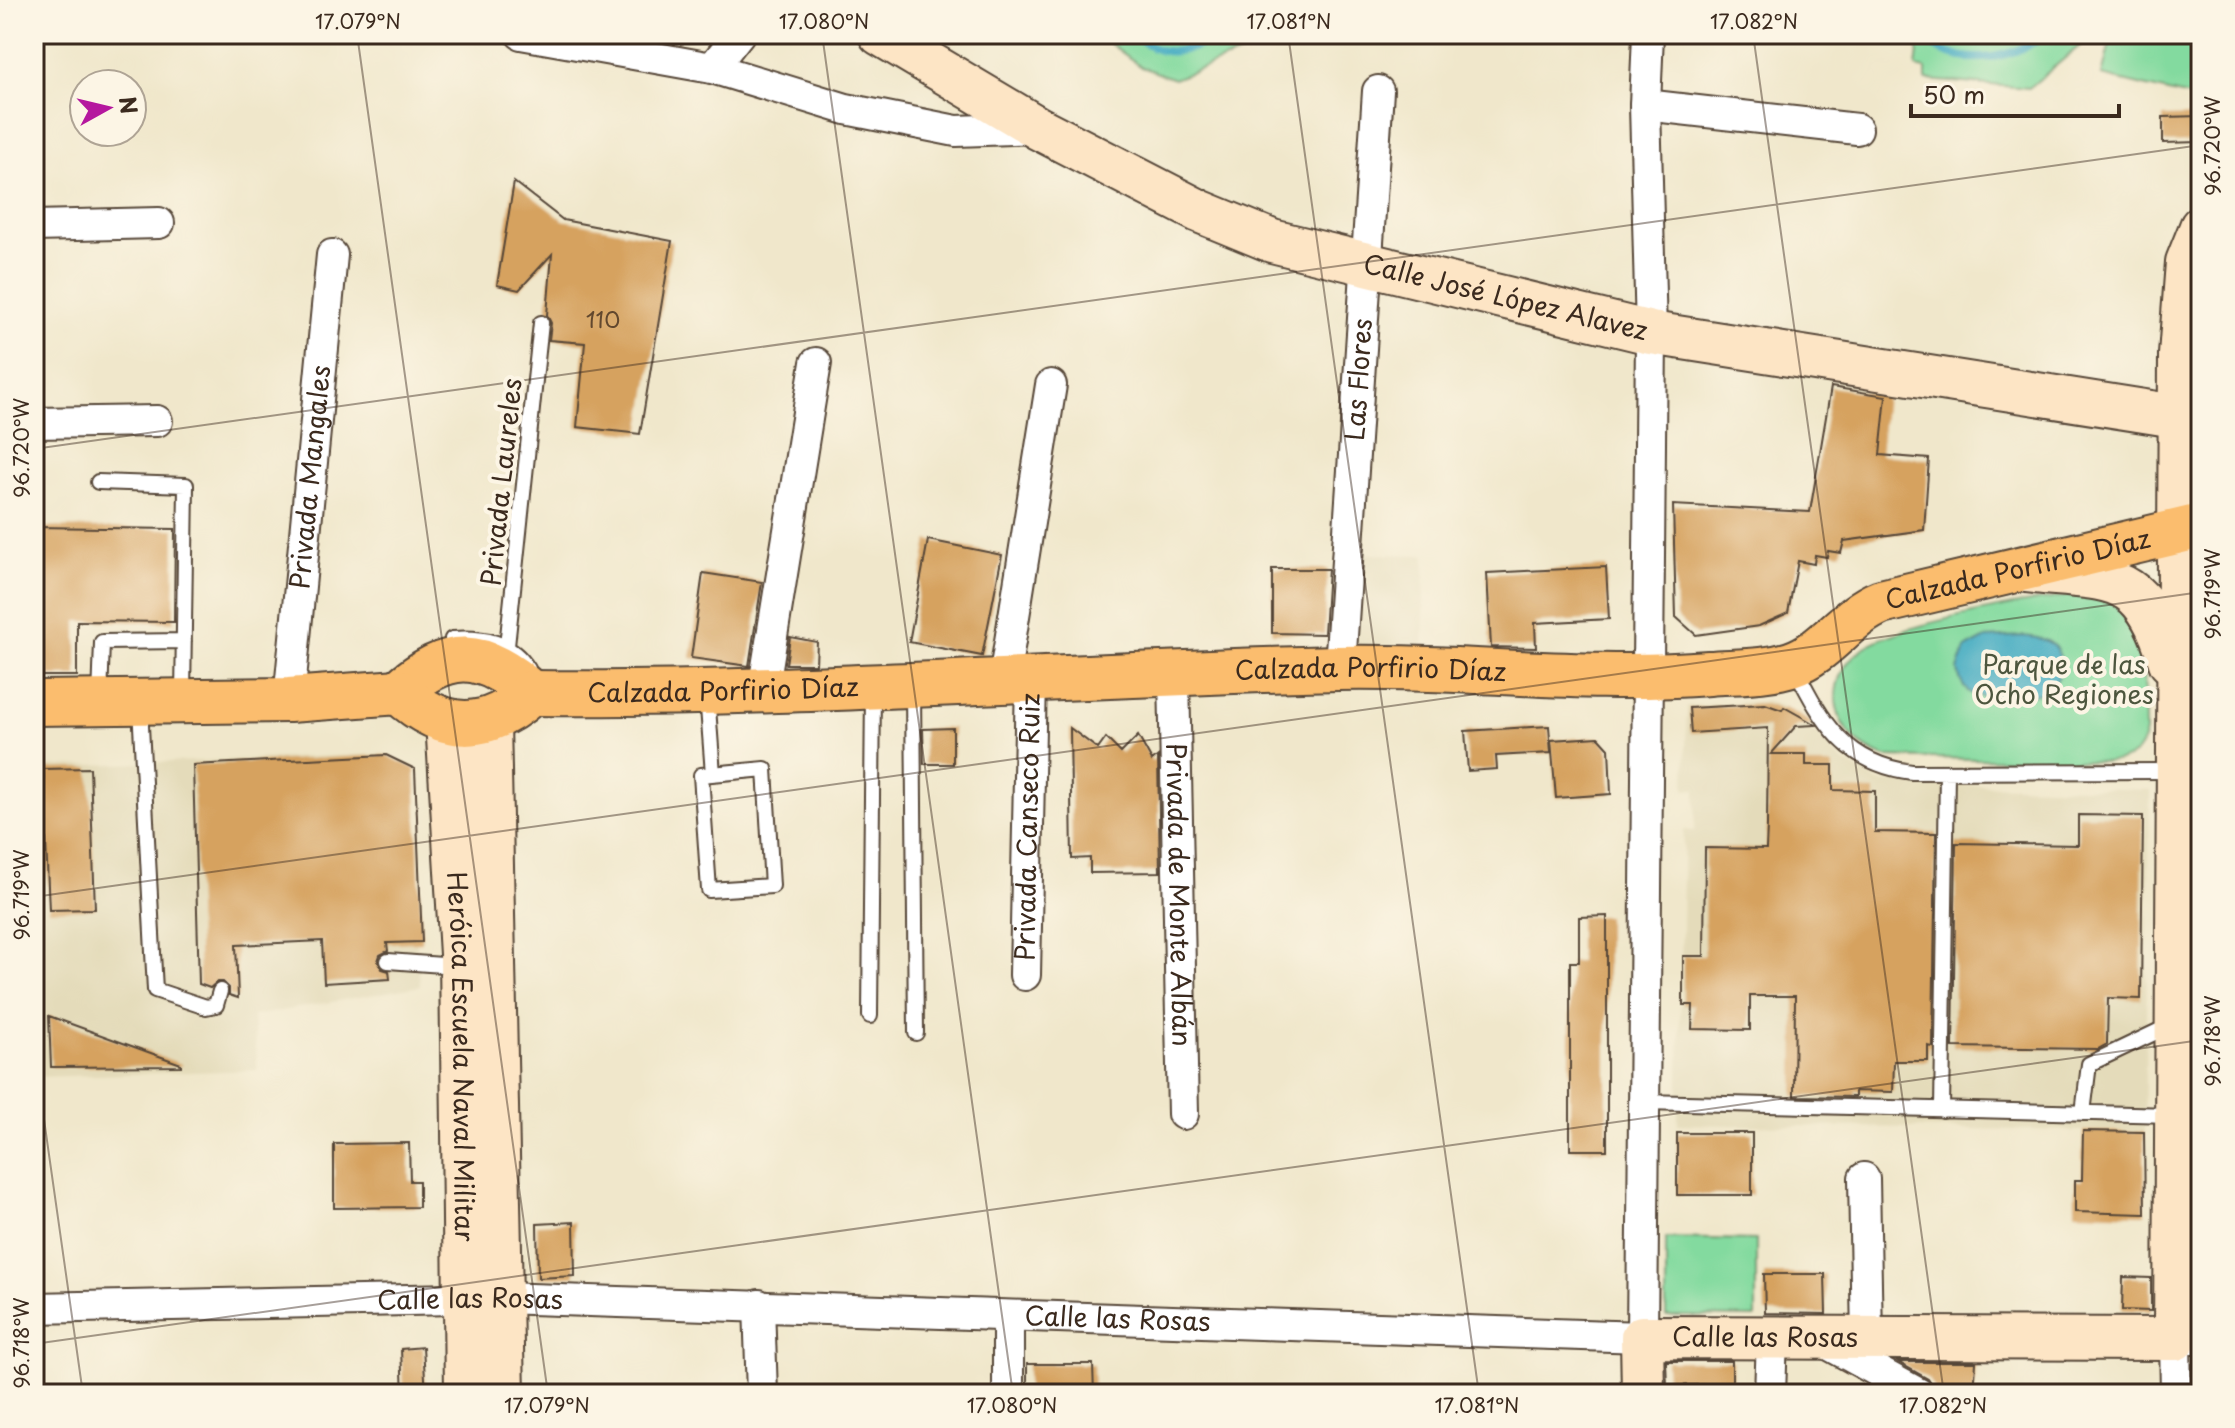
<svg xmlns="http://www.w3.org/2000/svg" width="2235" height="1428" viewBox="0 0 2235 1428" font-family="'Playpen Sans',sans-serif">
<rect width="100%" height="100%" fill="#fcf5e5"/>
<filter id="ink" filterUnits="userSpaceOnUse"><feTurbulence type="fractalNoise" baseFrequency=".0125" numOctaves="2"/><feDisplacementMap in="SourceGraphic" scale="16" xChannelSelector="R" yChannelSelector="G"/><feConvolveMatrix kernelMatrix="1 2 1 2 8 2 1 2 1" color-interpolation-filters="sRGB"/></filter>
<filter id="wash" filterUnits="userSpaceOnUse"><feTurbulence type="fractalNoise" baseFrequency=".006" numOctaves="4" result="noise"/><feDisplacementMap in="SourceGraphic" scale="32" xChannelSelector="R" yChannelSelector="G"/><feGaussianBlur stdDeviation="1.8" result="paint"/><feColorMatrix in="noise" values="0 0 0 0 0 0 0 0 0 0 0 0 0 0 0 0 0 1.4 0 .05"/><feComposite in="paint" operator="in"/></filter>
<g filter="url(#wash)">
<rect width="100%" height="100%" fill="#f0e7cb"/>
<path fill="#e4dbba" d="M 1358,554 L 1425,555 L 1423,658 L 1356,656 Z
M 1766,701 L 1784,707 L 1800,722 L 1803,719 L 1841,760 L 1879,782 L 2150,790 L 2144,1132 L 1678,1124 L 1684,830 L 1694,831 L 1695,824 L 1696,789 L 1685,789 L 1687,706 Z
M 387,754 L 398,880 L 412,879 L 420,986 L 253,1016 L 257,1070 L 34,1077 L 34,869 L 41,868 L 38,767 Z"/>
<path fill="#83da9f" stroke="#5f825e" stroke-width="2" d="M 1097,34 L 1292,34 L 1174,79 L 1142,67 Z
M 1887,34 L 2094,34 L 2029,88 L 1926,80 L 1926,69 L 1916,67 L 1919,45 Z
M 2112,34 L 2160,34 L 2201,44 L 2201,100 L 2102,76 Z
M 2105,592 L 2144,636 L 2145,732 C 2142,756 2129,760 2107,762 L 1885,757 C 1863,749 1841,733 1837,707 C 1833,685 1843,662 1862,649 C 1898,623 2056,595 2105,592 Z
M 1666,1238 L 1756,1240 L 1756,1317 L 1666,1316 Z"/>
<path fill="#41aac1" stroke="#3e6a70" stroke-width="2" d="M 2022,636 C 2030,637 2039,637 2047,641 C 2065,650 2065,677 2049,689 C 2037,698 1981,701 1969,692 C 1961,686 1960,679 1958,670 L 1965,649 L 1986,638 Z"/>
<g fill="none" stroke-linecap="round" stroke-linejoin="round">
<path stroke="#41aac1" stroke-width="8" d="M 1136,34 C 1164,67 1195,45 1231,34
M 1920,34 C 1950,70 2012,62 2045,34"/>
</g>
<g id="blocks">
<path fill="#d6a25e" d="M 2201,116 L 2201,142 L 2163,143 L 2163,117 Z
M 514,182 L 563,220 L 672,241 L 640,434 L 577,427 L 585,343 L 549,340 L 551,323 L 547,315 L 552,254 L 519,290 L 497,285 Z
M 1831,387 L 1886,396 L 1880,455 L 1929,459 L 1924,530 L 1844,541 L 1841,553 L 1828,551 L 1827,557 L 1815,555 L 1814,564 L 1798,561 L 1788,613 L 1759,626 L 1696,635 L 1676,617 L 1673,505 L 1810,512 Z
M 34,527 L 175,529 L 174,622 L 77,621 L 77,676 L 34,676 Z
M 928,540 L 1002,555 L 982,656 L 909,642 Z
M 1606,567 L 1609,619 L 1535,623 L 1536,648 L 1491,647 L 1487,573 Z
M 1272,569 L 1328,569 L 1324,634 L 1272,633 Z
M 703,573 L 762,582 L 749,666 L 691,658 Z
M 790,637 L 817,642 L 816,664 L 786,664 Z
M 1765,704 L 1782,710 L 1784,707 L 1816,725 L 1796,726 L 1771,754 L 1806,754 L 1806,765 L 1833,765 L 1833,790 L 1875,791 L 1875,832 L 1936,833 L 1933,1047 L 1928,1046 L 1928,1061 L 1894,1061 L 1893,1092 L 1855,1091 L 1855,1097 L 1794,1096 L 1795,996 L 1750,996 L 1750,1030 L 1692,1029 L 1693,1005 L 1683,1005 L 1683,956 L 1704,956 L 1705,848 L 1766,849 L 1767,826 L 1768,728 L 1691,733 L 1689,708 Z
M 1549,726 L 1551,753 L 1496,756 L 1497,769 L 1468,771 L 1465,731 Z
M 953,728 L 953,764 L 924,764 L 923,729 Z
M 1070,728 L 1098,749 L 1106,738 L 1121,753 L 1138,736 L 1152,761 L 1158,756 L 1160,872 L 1090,873 L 1090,858 L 1072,859 Z
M 1599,737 L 1609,748 L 1611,794 L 1556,798 L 1551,740 Z
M 386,755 L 415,769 L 422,942 L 387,943 L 388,951 L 380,955 L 378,961 L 382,969 L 389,971 L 390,979 L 324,983 L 322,941 L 236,945 L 238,998 L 229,995 L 229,988 L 223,982 L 217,982 L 210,988 L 199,984 L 193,765 Z
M 90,768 L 95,909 L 49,910 L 43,769 Z
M 2078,815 L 2143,816 L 2141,999 L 2108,998 L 2107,1044 L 2098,1049 L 1953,1047 L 1956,843 L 2078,845 Z
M 1607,916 L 1607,1150 L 1570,1150 L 1570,962 L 1579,962 L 1579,917 Z
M 49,1016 L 181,1064 L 181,1066 L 51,1067 Z
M 2083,1131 L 2144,1132 L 2145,1214 L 2075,1212 L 2075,1180 L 2082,1180 Z
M 1677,1133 L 1752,1133 L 1752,1195 L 1677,1195 Z
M 409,1143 L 410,1181 L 419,1181 L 419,1207 L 334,1208 L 334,1144 Z
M 574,1222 L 575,1276 L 538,1278 L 537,1224 Z
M 1764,1274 L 1825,1274 L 1826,1314 L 1765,1313 Z
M 2123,1277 L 2151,1278 L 2151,1311 L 2122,1310 Z
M 423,1347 L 426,1394 L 403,1394 L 401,1349 Z
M 1666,1361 L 1732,1361 L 1732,1384 L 1667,1386 Z
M 1898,1362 L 1976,1362 L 1974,1394 L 1938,1394 L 1928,1379 Z
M 1027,1364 L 1093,1364 L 1094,1394 L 1027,1394 Z"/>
</g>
</g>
<g filter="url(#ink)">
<use href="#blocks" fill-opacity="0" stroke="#564638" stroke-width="2"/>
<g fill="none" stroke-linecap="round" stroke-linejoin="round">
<g stroke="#564638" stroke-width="18">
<path id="lane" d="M 98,482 L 186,485 L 183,696
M 452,639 C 483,637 511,641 528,669
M 507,646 L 541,323
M 1795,668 C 1823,723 1846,764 1912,772 L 2173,771
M 913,689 L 916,1033
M 707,694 L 713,774
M 100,699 L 102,642 L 184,641
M 140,707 L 155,990 L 206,1007 L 216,1005 L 220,991
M 765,769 L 772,886 L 709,890 L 701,775 Z
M 388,961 L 456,966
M 870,1016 L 873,689
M 1644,1102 L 2172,1115
M 1942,1110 L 1947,772
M 2083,1113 L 2089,1064 L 2173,1024"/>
</g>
<g stroke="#564638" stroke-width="34">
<g id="street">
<path d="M 521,34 L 712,68 L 846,109 L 956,131 L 1038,128"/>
<path d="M 712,68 L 739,34"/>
<path d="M 1645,105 L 1857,129"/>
<path d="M 34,226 L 159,223"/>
<path d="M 34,423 L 157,421"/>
<path id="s1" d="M 1340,667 L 1378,91"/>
<path id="s2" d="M 1174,675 L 1183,1114"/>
<path d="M 1004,679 L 1051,385"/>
<path d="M 763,692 L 816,363"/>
<path id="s3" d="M 289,700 L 332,255"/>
<path id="s4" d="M 1025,975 L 1031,678"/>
<path d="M 1864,1178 L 1867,1338"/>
<path d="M 759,1305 L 762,1394"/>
<path id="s5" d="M 34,1308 L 501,1298 L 1642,1337 L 1651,333 L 1645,105 L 1648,34"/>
<path d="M 1819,1339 L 1919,1394"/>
<path d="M 1008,1394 L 1008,1317"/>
<path d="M 1770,1394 L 1772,1338"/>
<path d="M 2176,1394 L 2175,1339 L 2201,1339"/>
</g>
</g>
<g stroke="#564638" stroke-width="46">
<g id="secondary">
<path id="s6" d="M 880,34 L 1038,128 L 1199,211 L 1272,241 L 1651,333 L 2201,420"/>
<path d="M 2025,571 C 2111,581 2142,568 2170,662"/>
<path id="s7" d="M 447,721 L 461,954 L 466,1394"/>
<path d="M 489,722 L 503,1394"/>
<path id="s8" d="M 1643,1394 L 1642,1337 L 2175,1339 L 2180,355 L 2187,262 L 2201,227"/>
</g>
</g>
<g stroke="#564638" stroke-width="48">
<g id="primary">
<path d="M 399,692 C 449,647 482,650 531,693"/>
<path d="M 399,692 C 444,733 487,733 531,693"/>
<path id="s9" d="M 531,693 C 800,696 1068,674 1337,668 C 1461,665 1585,683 1709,673 C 1736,671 1765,672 1791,664 C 1826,653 1846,616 1881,602 L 2201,526"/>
<path d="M 34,703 L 289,700 L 399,692"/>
</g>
</g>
<use href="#lane" stroke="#fff" stroke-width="14"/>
<use href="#street" stroke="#fff" stroke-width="30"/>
<use href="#secondary" stroke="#fde5c5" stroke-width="42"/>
<use href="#primary" stroke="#fbbd6e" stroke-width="44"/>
</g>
</g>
<path fill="none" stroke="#3b2a1e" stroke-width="2" stroke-opacity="0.45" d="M 357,34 L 548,1394M 822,34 L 1013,1394M 1288,34 L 1479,1394M 1753,34 L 1944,1394M 34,449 L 2201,145M 34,897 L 2201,592M 34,1049 L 83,1394M 34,1344 L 2201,1040"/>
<g text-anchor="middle" stroke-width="8" stroke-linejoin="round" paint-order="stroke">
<g font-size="22" fill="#62482e">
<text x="603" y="328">110</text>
</g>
<g font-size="26" fill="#3b2a1e" stroke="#fcf5e5">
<text dy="9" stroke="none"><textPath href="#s6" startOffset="684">Calle José López Alavez</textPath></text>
<text dy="9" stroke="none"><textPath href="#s1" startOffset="288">Las Flores</textPath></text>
<text dy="9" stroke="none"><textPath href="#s3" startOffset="224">Privada Mangales</textPath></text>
<text transform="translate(502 482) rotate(-84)" y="9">Privada Laureles</text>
<text dy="9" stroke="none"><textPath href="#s9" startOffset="1512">Calzada Porfirio Díaz</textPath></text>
<text dy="9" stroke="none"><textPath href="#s9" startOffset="840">Calzada Porfirio Díaz</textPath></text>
<text dy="9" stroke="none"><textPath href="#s9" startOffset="192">Calzada Porfirio Díaz</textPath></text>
<text dy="9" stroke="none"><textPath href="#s4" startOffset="148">Privada Canseco Ruiz</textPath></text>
<text dy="9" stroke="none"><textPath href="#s2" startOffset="220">Privada de Monte Albán</textPath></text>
<text dy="9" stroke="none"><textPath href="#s7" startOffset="336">Heróica Escuela Naval Militar</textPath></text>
<text dy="9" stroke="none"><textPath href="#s5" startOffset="436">Calle las Rosas</textPath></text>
<text dy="9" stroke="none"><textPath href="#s5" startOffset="1084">Calle las Rosas</textPath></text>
<text dy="9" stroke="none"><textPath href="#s8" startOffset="180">Calle las Rosas</textPath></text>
</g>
<g font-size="26" fill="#4d563e" stroke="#fcf5e5">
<text x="2064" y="674">Parque de las<tspan x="2064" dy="30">Ocho Regiones</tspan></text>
</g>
</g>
<rect width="2235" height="1428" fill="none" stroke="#fcf5e5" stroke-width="88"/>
<g transform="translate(108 108) rotate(82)"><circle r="38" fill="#fcf5e5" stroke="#afa495" stroke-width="2"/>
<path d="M0-6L14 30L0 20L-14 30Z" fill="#b5179e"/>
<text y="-12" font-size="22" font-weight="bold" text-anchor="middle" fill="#3b2a1e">N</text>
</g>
<path d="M1911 104v12h208v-12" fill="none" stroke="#3b2a1e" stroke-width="4"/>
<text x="1923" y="104" font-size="24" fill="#3b2a1e" stroke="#fcf5e5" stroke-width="6" paint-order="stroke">50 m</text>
<rect x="44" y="44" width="2147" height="1340" fill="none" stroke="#3b2a1e" stroke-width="3"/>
<g font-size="20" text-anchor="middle" fill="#3b2a1e">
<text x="358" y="29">17.079°N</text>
<text x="824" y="29">17.080°N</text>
<text x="1289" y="29">17.081°N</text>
<text x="1754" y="29">17.082°N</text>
<text transform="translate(2213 146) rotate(-90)" y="7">96.720°W</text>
<text transform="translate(22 448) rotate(-90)" y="7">96.720°W</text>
<text transform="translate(2213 594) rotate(-90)" y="7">96.719°W</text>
<text transform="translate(22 895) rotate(-90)" y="7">96.719°W</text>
<text transform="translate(2213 1041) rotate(-90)" y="7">96.718°W</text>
<text transform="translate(22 1343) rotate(-90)" y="7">96.718°W</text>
<text x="547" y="1413">17.079°N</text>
<text x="1012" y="1413">17.080°N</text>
<text x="1477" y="1413">17.081°N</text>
<text x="1943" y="1413">17.082°N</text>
</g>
</svg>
